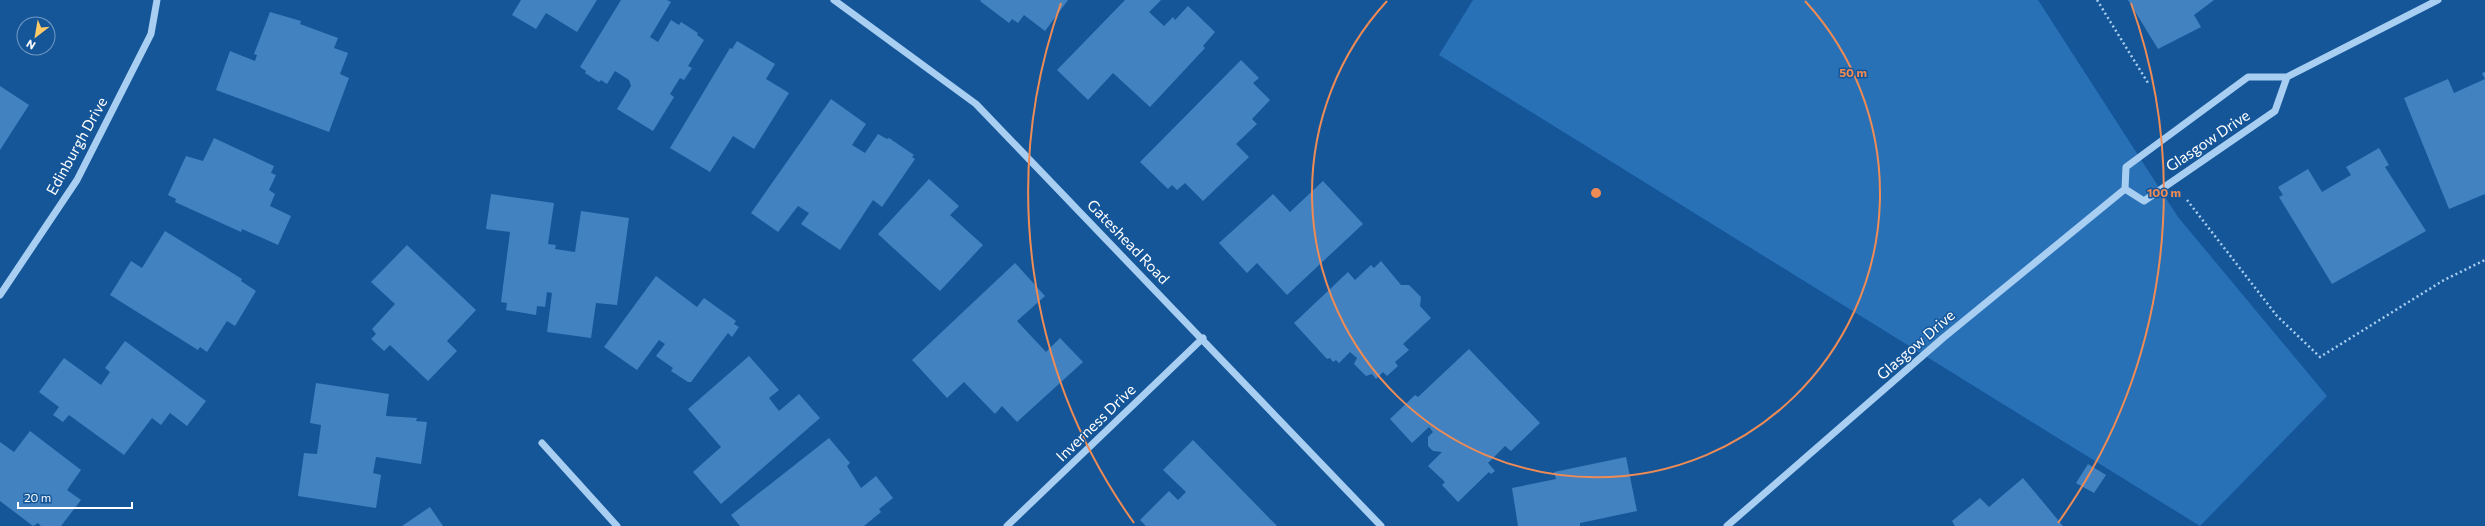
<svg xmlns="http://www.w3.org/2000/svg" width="2485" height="526" viewBox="0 0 2485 526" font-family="Commissioner,sans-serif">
<rect width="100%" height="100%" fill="#155699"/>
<path fill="#2871b7" d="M 1473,0 L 2038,0 L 2178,217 L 2327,396 L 2200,526 L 1439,55 Z"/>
<path fill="#4282c1" d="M 521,0 L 597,0 L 577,32 L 546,13 L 536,29 L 512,15 Z
M 621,0 L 667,0 L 671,2 L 650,37 L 658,42 L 671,20 L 679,25 L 681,22 L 698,33 L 697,35 L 704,40 L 688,66 L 692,68 L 684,80 L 680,78 L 670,94 L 674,97 L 653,131 L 617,109 L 631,86 L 629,80 L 615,71 L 607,84 L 601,80 L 599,82 L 585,73 L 586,71 L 580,67 Z
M 981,0 L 1068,0 L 1045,31 L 1024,15 L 1018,23 L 1012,19 L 1009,23 L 980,1 Z
M 1125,0 L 1161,0 L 1149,12 L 1164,26 L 1173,17 L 1175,20 L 1188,6 L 1215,32 L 1203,46 L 1205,48 L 1150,107 L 1113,73 L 1088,100 L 1057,70 Z
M 2128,0 L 2214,0 L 2194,15 L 2201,27 L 2158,49 Z
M 270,12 L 301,21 L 300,24 L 338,38 L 334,48 L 348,53 L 340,74 L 349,78 L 329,132 L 216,90 L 230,51 L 255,61 L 257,55 L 254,54 Z
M 737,41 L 775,64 L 766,79 L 789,93 L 754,149 L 733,136 L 710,172 L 670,148 L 730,48 L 732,49 Z
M 1241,60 L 1259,78 L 1253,83 L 1270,100 L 1252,119 L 1257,124 L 1236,144 L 1249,157 L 1203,201 L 1185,183 L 1177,190 L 1172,185 L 1168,189 L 1140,162 Z
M 2485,72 L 2485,194 L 2449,209 L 2404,98 L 2448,79 L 2454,93 L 2485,79 L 2482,73 Z
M 0,86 L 29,105 L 0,150 Z
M 831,99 L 866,124 L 852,145 L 865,153 L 878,134 L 887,139 L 889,138 L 914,155 L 912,157 L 915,159 L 882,207 L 873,200 L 840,250 L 801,224 L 809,213 L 798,206 L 778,232 L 751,213 Z
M 214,138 L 274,166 L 271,173 L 276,175 L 269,190 L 275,194 L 270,206 L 291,216 L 278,245 L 242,229 L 241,232 L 175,202 L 176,199 L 168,195 L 186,156 L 203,161 Z
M 2379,148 L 2389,165 L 2385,167 L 2426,231 L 2332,284 L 2279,197 L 2283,195 L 2278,187 L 2308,169 L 2322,192 L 2351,175 L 2346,167 Z
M 929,179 L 959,206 L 950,215 L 983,245 L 940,291 L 878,234 Z
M 1323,181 L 1363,224 L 1287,295 L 1257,263 L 1247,273 L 1219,243 L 1273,194 L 1290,212 Z
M 491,194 L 554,203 L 548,244 L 556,245 L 555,249 L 575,252 L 581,211 L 629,218 L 617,305 L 596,303 L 591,338 L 547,332 L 552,293 L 547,292 L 545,307 L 537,306 L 536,315 L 506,310 L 507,303 L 501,302 L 510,232 L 486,229 Z
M 165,231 L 242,279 L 241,281 L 256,291 L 235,326 L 227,321 L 207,352 L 200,347 L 198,350 L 110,295 L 131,261 L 142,268 Z
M 407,245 L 476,310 L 447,341 L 457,351 L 428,381 L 390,345 L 384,351 L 371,339 L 376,334 L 372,329 L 395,304 L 371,282 Z
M 1381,261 L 1401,285 L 1409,285 L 1421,297 L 1420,306 L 1431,318 L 1403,344 L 1409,350 L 1395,362 L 1398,366 L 1387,376 L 1383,372 L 1376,379 L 1372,374 L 1366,376 L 1354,364 L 1357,358 L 1350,352 L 1339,363 L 1336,360 L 1333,362 L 1330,358 L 1327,359 L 1294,323 L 1348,272 L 1355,280 L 1371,265 L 1374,268 Z
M 1015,263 L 1045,296 L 1017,321 L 1046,352 L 1060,338 L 1083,362 L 1017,422 L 1002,406 L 995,414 L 964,382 L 947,398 L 912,360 Z
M 656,276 L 697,307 L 704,298 L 736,321 L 734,324 L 739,327 L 732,337 L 728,333 L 691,382 L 688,382 L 671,371 L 673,368 L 656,356 L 665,344 L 659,340 L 637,370 L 604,347 Z
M 125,341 L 206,401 L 187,426 L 170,413 L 161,425 L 152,418 L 124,455 L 69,415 L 63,422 L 53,415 L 59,407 L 39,392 L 64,358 L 101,385 L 110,372 L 105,368 Z
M 1469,349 L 1540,423 L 1511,451 L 1505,446 L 1488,463 L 1495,471 L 1491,474 L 1489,472 L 1458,502 L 1442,485 L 1445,482 L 1428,466 L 1442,452 L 1433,451 L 1428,446 L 1428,437 L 1433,432 L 1429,427 L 1412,443 L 1390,419 L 1415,395 L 1418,397 Z
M 749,356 L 779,390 L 769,398 L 779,411 L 799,394 L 820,418 L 721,504 L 693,472 L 721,447 L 688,409 Z
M 316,383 L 389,394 L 386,416 L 417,418 L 416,421 L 427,422 L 421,464 L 376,457 L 373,473 L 381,475 L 376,508 L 298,496 L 304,453 L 317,454 L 321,425 L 310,423 Z
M 30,431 L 81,470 L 67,490 L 81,500 L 61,526 L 41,526 L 38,523 L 33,526 L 0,501 L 0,442 L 14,452 Z
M 829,438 L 850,463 L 847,466 L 861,488 L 876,476 L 893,498 L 879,509 L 881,512 L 864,526 L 740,526 L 731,515 Z
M 1193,440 L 1277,526 L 1146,526 L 1140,520 L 1169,491 L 1178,500 L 1186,492 L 1163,470 Z
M 1626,457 L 1637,511 L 1580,523 L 1580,526 L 1518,526 L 1512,488 L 1556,479 L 1554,472 Z
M 2088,464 L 2106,475 L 2094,493 L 2076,483 Z
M 2023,478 L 2063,526 L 1955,526 L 1952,521 L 1980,498 L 1989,507 Z
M 430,507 L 443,526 L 402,526 Z"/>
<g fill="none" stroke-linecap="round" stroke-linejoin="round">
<path stroke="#a8cef2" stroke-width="2.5" stroke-dasharray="2 3" stroke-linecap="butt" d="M 2097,0 L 2148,83
M 2187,200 L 2277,316 L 2320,357 L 2444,280 L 2485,260"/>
<path stroke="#a8cef2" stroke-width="7" d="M 834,0 L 976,104 L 1381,526
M 2125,189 L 2144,201 L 2275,111 L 2287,77
M 0,295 L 77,180 L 151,34 L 157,0
M 542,443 L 617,526
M 1007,526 L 1203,338
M 1727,526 L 1943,338 L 2125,189 L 2126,167 L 2248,77 L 2287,77 L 2438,0"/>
</g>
<g fill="none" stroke="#ef8b55" stroke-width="2">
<path d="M1805 1A284 284 0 1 1 1387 1"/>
<path d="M1134 523A568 568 0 0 1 1061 3M2131 3A568 568 0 0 1 2058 523"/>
</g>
<g text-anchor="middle" stroke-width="3" stroke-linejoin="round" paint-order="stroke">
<g font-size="15" fill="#fff" stroke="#155699">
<text transform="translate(2208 141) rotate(-34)" y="5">Glasgow Drive</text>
<text transform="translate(77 146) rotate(-61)" y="5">Edinburgh Drive</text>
<text transform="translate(1128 242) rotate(46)" y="5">Gateshead Road</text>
<text transform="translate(1916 345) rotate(-41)" y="5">Glasgow Drive</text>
<text transform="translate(1096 423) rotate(-44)" y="5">Inverness Drive</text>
</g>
</g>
<circle cx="1596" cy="193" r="6" fill="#ef8b55" stroke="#155699" stroke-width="2"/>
<g font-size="12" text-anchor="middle" font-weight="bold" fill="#ef8b55" stroke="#155699" stroke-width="3" stroke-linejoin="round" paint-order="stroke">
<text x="1853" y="77">50 m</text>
<text x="2164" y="197">100 m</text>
</g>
<g transform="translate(36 36) rotate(211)"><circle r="19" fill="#155699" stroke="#739ac2"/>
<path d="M0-3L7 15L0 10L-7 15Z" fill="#ffcb69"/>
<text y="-6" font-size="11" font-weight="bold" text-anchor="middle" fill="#ffffff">N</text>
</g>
<path d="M18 502v6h114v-6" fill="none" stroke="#ffffff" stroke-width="2"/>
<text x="24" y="502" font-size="12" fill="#ffffff" stroke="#155699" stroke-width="3" paint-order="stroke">20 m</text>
</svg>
